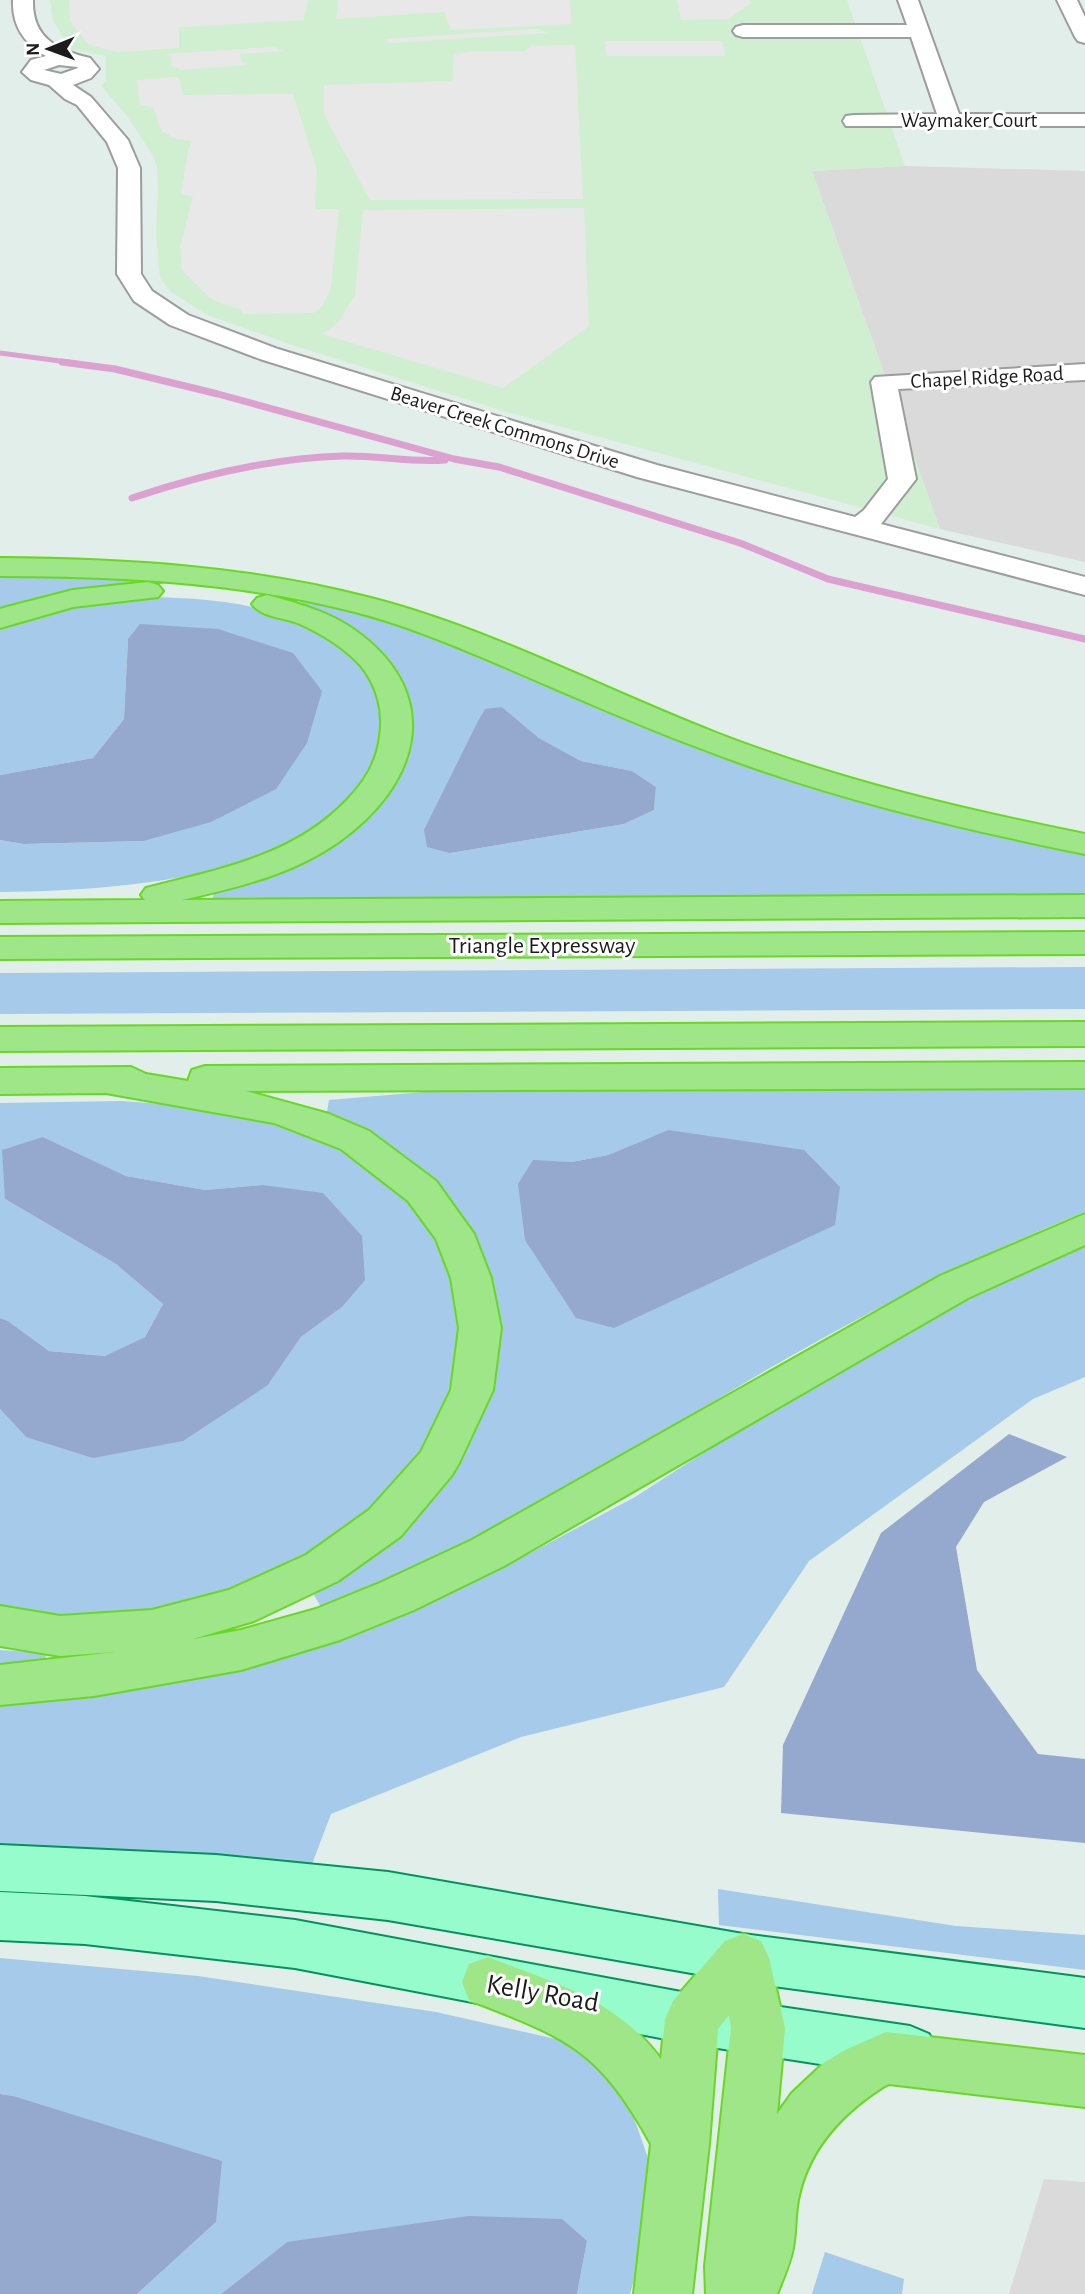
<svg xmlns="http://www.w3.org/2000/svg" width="1085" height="2294" viewBox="0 0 1085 2294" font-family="'Alegreya Sans',sans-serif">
<rect width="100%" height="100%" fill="#e1eee9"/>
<path fill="#d9dad9" d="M 905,166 L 1085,171 L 1085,562 L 940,529 L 812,171 Z
M 1044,2179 L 1085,2182 L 1085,2294 L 1009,2294 Z"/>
<path fill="#d0efd0" d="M 50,0 L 847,0 L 905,166 L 812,171 L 940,529 L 500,410 L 292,345 L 207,315 L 170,291 L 160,278 L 156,234 L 158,188 L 157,166 L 152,154 L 127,116 L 101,86 L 106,80 L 106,56 L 70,49 L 53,20 Z"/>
<path fill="#a6cae9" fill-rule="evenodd" d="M 0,574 L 178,579 L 176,583 C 115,583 58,591 0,610 Z
M 132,597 C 210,597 309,602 362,668 C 377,688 385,705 384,731 C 384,743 380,761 374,771 C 368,782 333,818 323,825 C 240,882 98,891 0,892 L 0,840 L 24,844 L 143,841 L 128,639 L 124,719 L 93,758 L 0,775 L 0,626 L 75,604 Z
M 304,599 L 389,621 L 450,642 L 885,808 L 982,833 L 1085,853 L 1085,897 L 212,902 L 214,892 C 253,871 292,850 332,829 C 346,821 367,814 379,803 C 393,791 403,770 407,753 C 429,674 361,632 299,605 ZM 502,707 L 539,738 L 581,761 L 632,771 L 656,787 L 654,810 L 624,824 L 450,853 Z
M 1085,967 L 1085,1009 L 0,1014 L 0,973 Z
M 1085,1087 L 1085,1212 C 983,1253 886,1302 791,1356 C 693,1411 599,1475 500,1528 C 442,1559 381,1583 321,1607 L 314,1595 C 368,1561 421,1524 456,1470 C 464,1458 468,1444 474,1431 C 537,1293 460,1166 327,1112 L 329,1100 L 448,1090 ZM 668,1130 L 525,1240 L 532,1161 L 572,1162 L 608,1155 Z
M 121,1101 L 216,1108 L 305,1131 L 368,1164 L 419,1211 L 451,1264 L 461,1329 L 450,1394 L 417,1458 L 360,1522 L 274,1576 L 185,1608 L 92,1619 L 0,1614 L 0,1409 L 26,1437 L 268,1385 L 301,1337 L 342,1307 L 262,1185 L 205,1190 L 126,1176 L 43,1137 L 5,1199 L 116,1264 L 163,1304 L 145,1337 L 106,1356 L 49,1351 L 8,1321 L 0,1318 L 0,1103 Z
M 1085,1245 L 1085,1377 L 1033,1399 L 809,1561 L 724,1687 L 521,1737 L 331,1814 L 309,1872 L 0,1851 L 0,1702 L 363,1628 L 508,1565 L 635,1497 L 770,1410 L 956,1304 Z
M 0,1650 L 46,1653 L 45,1666 L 0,1668 Z
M 718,1889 L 956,1926 L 1085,1935 L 1085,1970 L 719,1925 Z
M 0,1958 L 198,1976 L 436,2012 L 578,2044 L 626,2095 L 649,2161 L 642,2250 L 630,2294 L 577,2294 L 587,2241 L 287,2242 L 221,2294 L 137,2294 L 216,2222 L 13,2096 L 0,2094 Z
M 825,2252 L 904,2279 L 902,2294 L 812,2294 Z"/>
<path fill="#95a8cd" d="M 140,624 L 218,629 L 293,653 L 322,691 L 307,743 L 276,789 L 211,822 L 143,841 L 24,844 L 0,840 L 0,775 L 93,758 L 124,719 L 128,639 Z
M 502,707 L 539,738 L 581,761 L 632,771 L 656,787 L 654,810 L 624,824 L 450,853 L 427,847 L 424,830 L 477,723 L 485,709 Z
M 668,1130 L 804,1150 L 840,1187 L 835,1225 L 614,1328 L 576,1318 L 525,1240 L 518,1184 L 533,1160 L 572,1162 L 608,1155 Z
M 43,1137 L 126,1176 L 205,1190 L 262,1185 L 323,1193 L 362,1236 L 365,1280 L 342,1307 L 301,1337 L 268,1385 L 183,1441 L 93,1458 L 26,1437 L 0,1409 L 0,1318 L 8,1321 L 49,1351 L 105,1356 L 145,1337 L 163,1304 L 116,1264 L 5,1199 L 2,1150 Z
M 1009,1434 L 1067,1457 L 984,1502 L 956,1547 L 977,1670 L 1038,1754 L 1085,1759 L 1085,1843 L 781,1813 L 783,1745 L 881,1533 Z
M 0,2094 L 13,2096 L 222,2161 L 216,2222 L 137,2294 L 0,2294 Z
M 468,2216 L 562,2219 L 587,2241 L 577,2294 L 221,2294 L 287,2242 Z"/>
<path fill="#e8e8e8" d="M 69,0 L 308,0 L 304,20 L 179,27 L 179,48 L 117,52 L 89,45 L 70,21 Z
M 338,0 L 570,0 L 572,24 L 451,30 L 444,12 L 336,19 Z
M 677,0 L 749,0 L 752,2 L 729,19 L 681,20 Z
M 537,29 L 547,33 L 390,43 L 385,39 Z
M 605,41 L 722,41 L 725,56 L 607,56 Z
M 575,45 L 583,199 L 370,200 L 324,114 L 324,85 L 452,81 L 454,55 L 470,51 L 525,51 L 530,46 Z
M 273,47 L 284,51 L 240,54 L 242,62 L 247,65 L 180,70 L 171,65 L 172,57 L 166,54 Z
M 179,77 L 183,95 L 293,94 L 317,170 L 315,209 L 339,209 L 331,286 L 323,306 L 313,313 L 243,314 L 241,309 L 225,305 L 210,298 L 182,270 L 180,247 L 193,196 L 181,194 L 188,151 L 192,141 L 176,139 L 162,131 L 153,107 L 140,105 L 137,80 Z
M 584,208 L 589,326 L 503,388 L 322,334 L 338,323 L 355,295 L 363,210 Z"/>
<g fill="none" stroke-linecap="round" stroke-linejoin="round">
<path stroke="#dca1d1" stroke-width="5" d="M 0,353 L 75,363"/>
<path stroke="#dca1d1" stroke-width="7" d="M 62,362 L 115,369 L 218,394 L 454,459 L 499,467 L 740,543 L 828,579 L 1085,639
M 132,498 C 200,475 271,458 343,456 C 377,455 411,463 445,460"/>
<g stroke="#9d9d9d" stroke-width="4">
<path id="minor" d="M 13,0 L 33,0 C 32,38 57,50 90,58 L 99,69 L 91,78 L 73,85 L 91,97 L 128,140 L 140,168 L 141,274 L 152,291 L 188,315 L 278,349 L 657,465 L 855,517 L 864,510 L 888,479 L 871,382 L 875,377 L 1085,364 L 1085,380 L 898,389 L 916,479 L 881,524 L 1085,577 L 1085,595 L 637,477 L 260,359 L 170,325 L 134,301 L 117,274 L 118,168 L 107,142 L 77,105 L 65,99 L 49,85 L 31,80 L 22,72 L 31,60 L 46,56 C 24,43 12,26 13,0 ZM 59,65 L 77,67 L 78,68 L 61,74 L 44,70 Z
M 898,0 L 918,0 L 959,114 L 1085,114 L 1085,126 L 846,126 L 843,121 L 846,116 L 854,115 L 937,114 L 911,37 L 743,37 L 736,35 L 733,31 L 736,27 L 743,25 L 907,25 Z
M 1057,0 L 1077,0 L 1085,17 L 1085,43 L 1078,41 L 1075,37 Z"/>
</g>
<g stroke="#00945c" stroke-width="4">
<path id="major" d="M 0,1845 L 216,1855 L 388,1872 L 743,1934 L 1085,1978 L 1085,2028 L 743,1982 L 388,1920 L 216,1901 L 0,1891 Z
M 0,1892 L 85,1896 L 295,1920 L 692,1994 L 910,2026 L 929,2034 L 937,2052 L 929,2070 L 910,2078 L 692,2044 L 295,1968 L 85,1944 L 0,1940 Z"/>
</g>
<g stroke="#69d822" stroke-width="4">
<path id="highway" d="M 0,558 C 125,559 249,566 371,598 C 491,629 603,689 719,734 C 838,780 961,809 1085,834 L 1085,854 C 953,827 823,796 697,747 C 628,721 561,691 493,662 C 448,643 402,624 355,612 C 239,582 119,576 0,576 Z
M 148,582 L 158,585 L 163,591 L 158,597 L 73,607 L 0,628 L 0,609 L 7,607 L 73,590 Z
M 267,595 C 297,603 330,612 356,631 C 446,696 419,786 337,843 C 291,875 235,888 182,900 L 1085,895 L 1085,917 L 0,923 L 0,901 L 145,900 L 141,895 L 146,888 C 218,869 293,857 347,800 C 365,781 377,762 380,736 C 384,711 377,686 361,666 C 345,648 322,634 300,624 C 285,617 262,618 252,604 L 257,598 Z
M 1085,932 L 1085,954 L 0,959 L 0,937 Z
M 1085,1022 L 1085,1046 L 0,1051 L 0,1027 Z
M 1085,1062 L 1085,1088 L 246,1091 L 329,1114 L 369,1131 L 436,1181 L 474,1234 L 491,1278 L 501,1328 L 493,1390 L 459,1463 L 452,1475 L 401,1536 L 338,1581 L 254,1621 L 193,1639 L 241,1630 L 316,1609 L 382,1582 L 472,1540 L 940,1276 L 1085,1214 L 1085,1245 L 968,1298 L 504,1566 L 414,1610 L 340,1640 L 241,1670 L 94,1696 L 0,1705 L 0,1665 L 115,1652 L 60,1656 L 0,1646 L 0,1606 L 60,1616 L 152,1610 L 229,1590 L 306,1555 L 369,1510 L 421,1452 L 451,1390 L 459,1328 L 451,1278 L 436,1239 L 408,1201 L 341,1149 L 274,1123 L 106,1093 L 0,1094 L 0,1068 L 131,1067 L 146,1074 L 188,1081 L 192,1070 L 205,1066 Z
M 743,1934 L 761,1941 L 769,1958 L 785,2028 L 777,2114 L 792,2093 L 825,2062 L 845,2050 L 886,2032 L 1085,2055 L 1085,2107 L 889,2084 L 883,2087 C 841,2114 808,2149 798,2200 C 795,2216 796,2232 793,2248 C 790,2264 783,2279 777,2294 L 706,2294 L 705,2266 L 731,2028 L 729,2015 L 718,2029 L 709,2144 L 692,2294 L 634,2294 L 651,2144 C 598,2048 567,2038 469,2000 L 462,1982 L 469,1964 L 488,1957 C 556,1984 615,1998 661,2059 L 665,2019 L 673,2001 L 725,1941 Z"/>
</g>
<use href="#minor" fill="#fff" fill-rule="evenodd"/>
<use href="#major" fill="#97fccc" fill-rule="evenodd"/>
<use href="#highway" fill="#9ee687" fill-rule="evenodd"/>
</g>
<g text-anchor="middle" stroke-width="6" stroke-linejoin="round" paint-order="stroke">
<g font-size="21" fill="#1c1c1c" stroke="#fff">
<text x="969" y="127">Waymaker Court</text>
<text transform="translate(987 377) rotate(-3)" y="7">Chapel Ridge Road</text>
<text transform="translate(505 427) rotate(17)" y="7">Beaver Creek Commons Drive</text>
</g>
<g font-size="24" fill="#1c1c1c" stroke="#fff">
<text x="542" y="953">Triangle Expressway</text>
</g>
<g font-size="28" fill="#1c1c1c" stroke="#fff">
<text transform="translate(543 1992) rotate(10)" y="10">Kelly Road</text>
</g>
</g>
<g transform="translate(49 49) rotate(269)" stroke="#ffffff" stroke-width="5" paint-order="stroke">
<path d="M0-5L12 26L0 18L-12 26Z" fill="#1c1c1c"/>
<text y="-10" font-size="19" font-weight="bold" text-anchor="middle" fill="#1c1c1c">N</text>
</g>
</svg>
